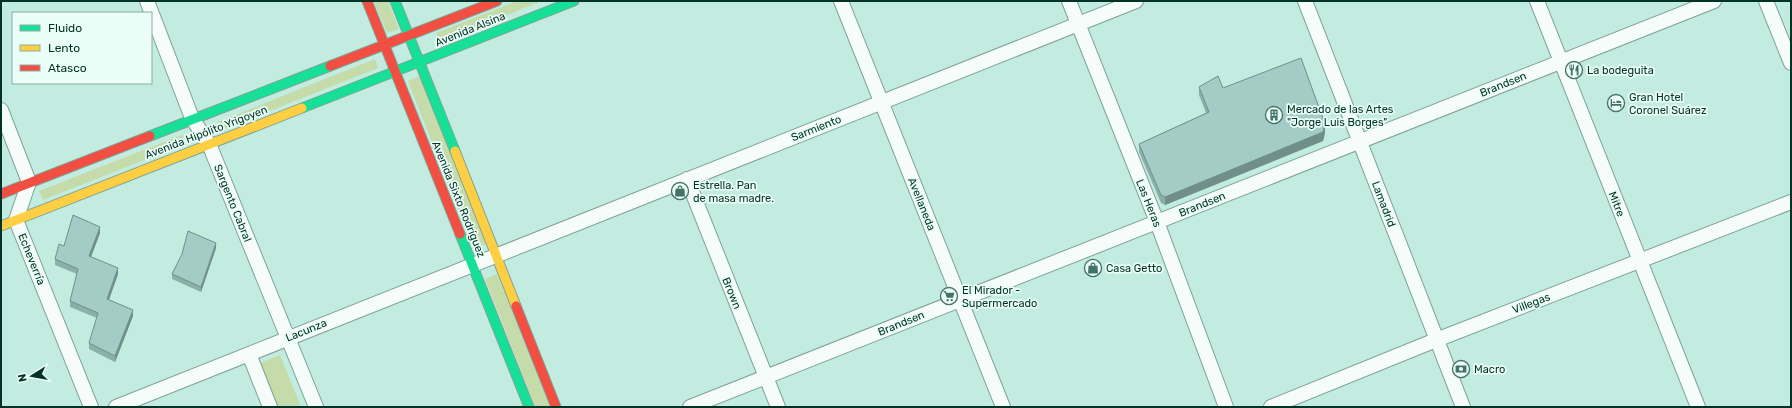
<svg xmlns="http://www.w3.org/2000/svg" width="1792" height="408" viewBox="0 0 1792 408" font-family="Rubik,sans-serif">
<rect width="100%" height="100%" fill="#c1ecdf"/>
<path fill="#c5dcaa" d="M 374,1 L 388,1 L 399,29 L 387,33 Z
M 517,1 L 542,1 L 440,42 L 436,33 Z
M 375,59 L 378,68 L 222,130 L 218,122 Z
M 420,76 L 486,244 L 474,249 L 408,81 Z
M 182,135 L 185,144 L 43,200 L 39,191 Z
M 497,274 L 550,407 L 535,407 L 485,279 Z
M 280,355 L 301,407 L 275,407 L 258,364 Z"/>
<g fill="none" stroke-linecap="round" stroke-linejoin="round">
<g stroke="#7fa298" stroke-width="16">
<path id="street" d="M 147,1 L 192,118 L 209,144 L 316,407
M 841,1 L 1003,407
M 1069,1 L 1157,222 L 1226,407
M 1305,1 L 1463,407
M 1537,1 L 1698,407
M 1766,1 L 1791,63
M 1,110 L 29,182 L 16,220 L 91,407
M 687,179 L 778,407
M 249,354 L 270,407
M 116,407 L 1136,1
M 690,407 L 1714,1
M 1271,407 L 1436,340 L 1791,202"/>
</g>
<g stroke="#7fa298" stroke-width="11">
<path id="fast" d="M 395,1 L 455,151
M 302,108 L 574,1
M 150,136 L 330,66
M 460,234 L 529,407"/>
</g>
<g stroke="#7fa298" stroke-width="11">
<path id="slow" d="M 455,151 L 516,306
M 1,226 L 302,108"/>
</g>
<g stroke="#7fa298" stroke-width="11">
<path id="jam" d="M 367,1 L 460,234
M 330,66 L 497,1
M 1,194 L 150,136
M 516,306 L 556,407"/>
</g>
<use href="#street" stroke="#f6fcfa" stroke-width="14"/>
<use href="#fast" stroke="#16e098" stroke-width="9"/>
<use href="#slow" stroke="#ffcf43" stroke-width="9"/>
<use href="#jam" stroke="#f24e42" stroke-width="9"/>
</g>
<path fill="#8bafa9" d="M 1199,87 L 1223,88 L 1325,133 L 1323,141 L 1165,205 L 1161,203 L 1139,152 L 1139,144 L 1206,113 L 1199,95 Z
M 100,233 L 91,257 L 118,274 L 109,300 L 133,316 L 115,362 L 89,349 L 89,343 L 97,318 L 70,307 L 70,301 L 77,274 L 55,265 L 55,259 Z
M 216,248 L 201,292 L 172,279 L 172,274 Z"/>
<path fill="#718f8a" d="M 1325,124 L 1325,133 L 1323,141 L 1165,205 L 1165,197 Z
M 100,227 L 100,233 L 89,262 L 89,256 Z
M 216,243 L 216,248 L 201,292 L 201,287 Z
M 118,268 L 118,274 L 107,305 L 107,299 Z
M 133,310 L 133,316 L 115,362 L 115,356 Z"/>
<path fill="#a2ccc5" stroke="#718f8a" d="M 1301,58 L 1325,124 L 1323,132 L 1165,197 L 1161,195 L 1139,144 L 1209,112 L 1199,87 L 1218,76 L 1223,88 Z
M 73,215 L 100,227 L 89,256 L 118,268 L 107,299 L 133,310 L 115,356 L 89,343 L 98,313 L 70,301 L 78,269 L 55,259 L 59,244 L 64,246 Z
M 188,231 L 216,243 L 201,287 L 172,274 L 182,254 Z"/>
<defs>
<g id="restaurant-ring" transform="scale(0.9)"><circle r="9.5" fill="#eafdf6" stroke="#467367" stroke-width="1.5"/><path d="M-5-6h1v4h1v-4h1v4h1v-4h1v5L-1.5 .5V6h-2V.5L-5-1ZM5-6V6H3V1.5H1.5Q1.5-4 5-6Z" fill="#467367"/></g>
<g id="hotel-ring" transform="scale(0.9)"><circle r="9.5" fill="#eafdf6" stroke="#467367" stroke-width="1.5"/><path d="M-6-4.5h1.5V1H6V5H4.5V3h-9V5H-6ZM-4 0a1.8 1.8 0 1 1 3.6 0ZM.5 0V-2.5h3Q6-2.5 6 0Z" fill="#467367"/></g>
<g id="building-ring" transform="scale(0.9)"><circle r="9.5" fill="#eafdf6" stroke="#467367" stroke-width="1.5"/><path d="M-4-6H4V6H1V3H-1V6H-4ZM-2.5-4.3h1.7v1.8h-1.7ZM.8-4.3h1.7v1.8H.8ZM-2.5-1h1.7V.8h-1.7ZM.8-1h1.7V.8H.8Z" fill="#467367"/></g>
<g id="shop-ring" transform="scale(0.9)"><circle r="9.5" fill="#eafdf6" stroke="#467367" stroke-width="1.5"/><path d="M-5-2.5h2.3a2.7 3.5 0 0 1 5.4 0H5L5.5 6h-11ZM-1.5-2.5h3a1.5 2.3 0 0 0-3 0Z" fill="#467367"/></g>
<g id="supermarket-ring" transform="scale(0.9)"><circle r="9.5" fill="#eafdf6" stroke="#467367" stroke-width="1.5"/><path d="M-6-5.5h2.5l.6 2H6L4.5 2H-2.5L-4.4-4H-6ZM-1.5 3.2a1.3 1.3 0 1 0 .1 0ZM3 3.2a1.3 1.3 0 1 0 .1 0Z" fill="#467367"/></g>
<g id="bank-ring" transform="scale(0.9)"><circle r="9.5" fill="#eafdf6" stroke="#467367" stroke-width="1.5"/><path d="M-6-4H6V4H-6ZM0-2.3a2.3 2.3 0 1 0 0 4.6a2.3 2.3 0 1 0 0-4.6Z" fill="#467367"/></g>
</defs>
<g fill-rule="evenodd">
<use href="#restaurant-ring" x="1574" y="70"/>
<use href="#hotel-ring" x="1616" y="103"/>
<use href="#building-ring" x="1274" y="115"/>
<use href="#shop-ring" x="680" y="191"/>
<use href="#shop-ring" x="1093" y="268"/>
<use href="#supermarket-ring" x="949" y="296"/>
<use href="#bank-ring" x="1461" y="369"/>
</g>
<g text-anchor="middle" stroke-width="3.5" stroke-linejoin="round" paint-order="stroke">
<g font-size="11" fill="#033227" stroke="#eafdf6">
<text transform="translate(470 29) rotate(-22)" y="4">Avenida Alsina</text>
<text transform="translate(1503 84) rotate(-22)" y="4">Brandsen</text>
<text transform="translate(816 128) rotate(-22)" y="4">Sarmiento</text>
<text transform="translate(206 132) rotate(-21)" y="4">Avenida Hipólito Yrigoyen</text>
<text transform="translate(459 199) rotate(68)" y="4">Avenida Sixto Rodríguez</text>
<text transform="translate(233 203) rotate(68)" y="4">Sargento Cabral</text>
<text transform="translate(1149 203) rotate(68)" y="4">Las Heras</text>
<text transform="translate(922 204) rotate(68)" y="4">Avellaneda</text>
<text transform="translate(1202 204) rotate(-22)" y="4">Brandsen</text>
<text transform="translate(1384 204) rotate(69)" y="4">Lamadrid</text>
<text transform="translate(1617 204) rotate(69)" y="4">Mitre</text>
<text transform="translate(32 259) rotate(68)" y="4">Echeverría</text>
<text transform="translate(732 293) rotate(68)" y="4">Brown</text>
<text transform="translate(1531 303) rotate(-21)" y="4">Villegas</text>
<text transform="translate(901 323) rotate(-22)" y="4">Brandsen</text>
<text transform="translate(306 330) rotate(-22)" y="4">Lacunza</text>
</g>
<g font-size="11" fill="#033227" stroke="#eafdf6" text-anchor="start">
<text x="1587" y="74">La bodeguita</text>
<text x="1629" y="101">Gran Hotel<tspan x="1629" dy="13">Coronel Suárez</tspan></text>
<text x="1287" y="113">Mercado de las Artes<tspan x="1287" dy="13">"Jorge Luis Borges"</tspan></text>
<text x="693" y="189">Estrella. Pan<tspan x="693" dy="13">de masa madre.</tspan></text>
<text x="1106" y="272">Casa Getto</text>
<text x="962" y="294">El Mirador -<tspan x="962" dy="13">Supermercado</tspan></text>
<text x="1474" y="373">Macro</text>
</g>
</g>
<rect width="1792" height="408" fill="none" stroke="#033227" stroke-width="4"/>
<rect x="12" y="12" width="140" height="72" fill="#eafdf6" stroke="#8eaca3"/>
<rect x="20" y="25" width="20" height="6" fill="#16e098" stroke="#8eaca3"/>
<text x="48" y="32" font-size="12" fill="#033227">Fluido</text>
<rect x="20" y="45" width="20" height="6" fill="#ffcf43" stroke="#8eaca3"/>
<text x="48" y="52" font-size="12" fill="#033227">Lento</text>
<rect x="20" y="65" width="20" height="6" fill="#f24e42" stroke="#8eaca3"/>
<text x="48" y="72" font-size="12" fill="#033227">Atasco</text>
<g transform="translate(32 376) rotate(259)" stroke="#eafdf6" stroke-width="3" paint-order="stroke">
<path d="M0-3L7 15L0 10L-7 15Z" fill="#033227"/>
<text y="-6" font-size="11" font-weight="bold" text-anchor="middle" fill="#033227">N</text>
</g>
</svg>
